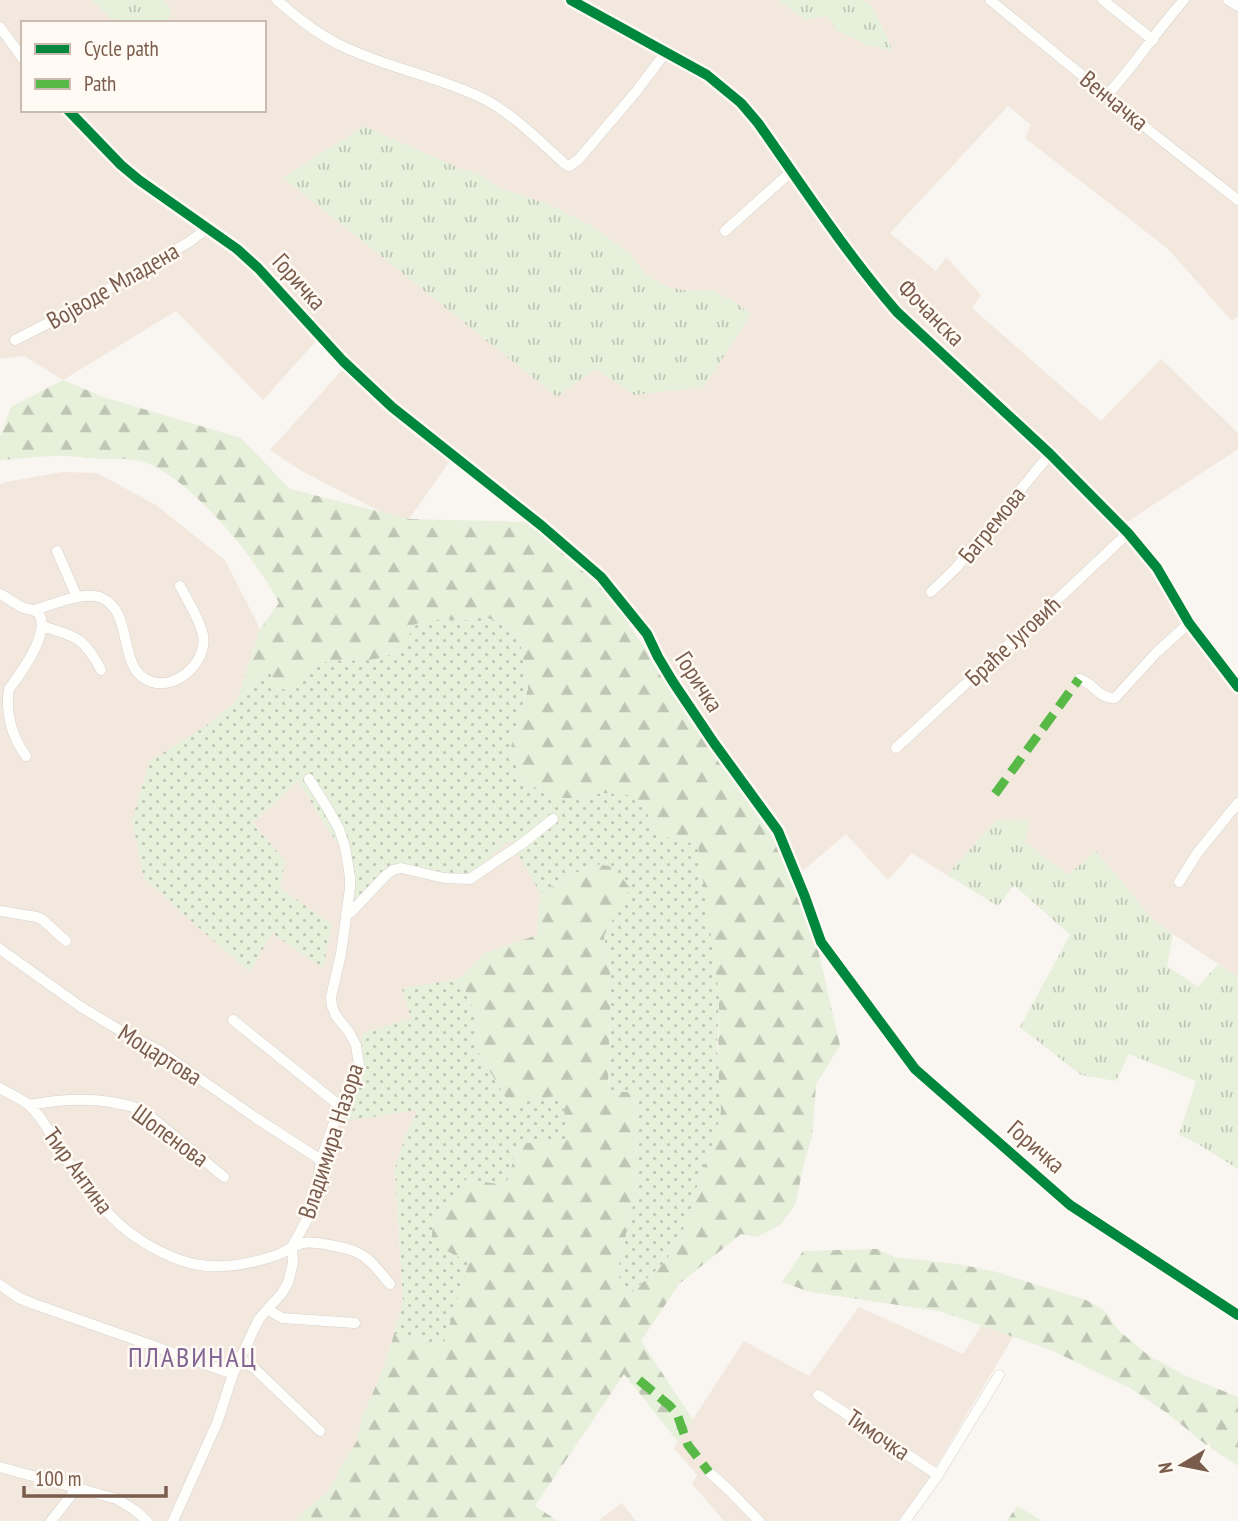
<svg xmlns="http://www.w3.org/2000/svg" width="1238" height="1521" viewBox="0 0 1238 1521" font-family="'PT Sans Narrow',sans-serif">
<defs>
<pattern id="grass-tufts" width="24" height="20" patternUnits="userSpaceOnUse" patternTransform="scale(1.75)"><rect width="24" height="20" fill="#e7f0db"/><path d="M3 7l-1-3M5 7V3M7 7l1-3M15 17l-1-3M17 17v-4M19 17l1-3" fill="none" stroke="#c0c6b4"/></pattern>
<pattern id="forest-firs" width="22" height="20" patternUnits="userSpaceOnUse" patternTransform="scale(1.75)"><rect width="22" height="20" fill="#e7f0db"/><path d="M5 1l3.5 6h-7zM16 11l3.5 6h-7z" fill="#c0c6b4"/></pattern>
<pattern id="garden-dots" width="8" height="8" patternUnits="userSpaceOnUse" patternTransform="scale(1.75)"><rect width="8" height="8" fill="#e7f0db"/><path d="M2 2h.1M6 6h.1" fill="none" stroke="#c0c6b4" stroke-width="1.8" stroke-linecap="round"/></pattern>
</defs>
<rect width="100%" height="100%" fill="#f9f5f0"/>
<path fill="#f2e8de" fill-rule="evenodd" d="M 0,0 L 777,0 L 806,20 L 828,16 L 893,50 L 872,6 L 863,0 L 1238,0 L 1238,316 L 1232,321 L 1167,248 L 1025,138 L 1031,125 L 1008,106 L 890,233 L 936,271 L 946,257 L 981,295 L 972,308 L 1101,421 L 1161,359 L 1238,433 L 1238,449 L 1127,522 L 1163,566 L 1192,618 L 1238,677 L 1238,977 L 1155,922 L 1096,852 L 1068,875 L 1024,842 L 1028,822 L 996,820 L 947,875 L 912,853 L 888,880 L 846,834 L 799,874 L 720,747 L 603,574 L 530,509 L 457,451 L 409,519 L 391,517 L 300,470 L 270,450 L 343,369 L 316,341 L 263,400 L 176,311 L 63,380 L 24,356 L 0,359 ZM 23,23 L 264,23 L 264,110 L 23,110 ZM 461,169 L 480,174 L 498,187 L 550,205 L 592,226 L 629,253 L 648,276 L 668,287 L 689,291 L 712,290 L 733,301 L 751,314 L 634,395 L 596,369 Z
M 62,472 L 97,473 L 156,505 L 225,560 L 260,629 L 237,701 L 203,728 L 249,972 L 272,933 L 323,967 L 332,924 L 279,888 L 284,861 L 253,822 L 298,781 L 340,848 L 351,902 L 393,865 L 511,840 L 540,893 L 537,935 L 485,953 L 460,978 L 402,990 L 412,1018 L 419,1110 L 406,1135 L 395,1168 L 403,1303 L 384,1367 L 362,1418 L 357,1441 L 342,1464 L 330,1490 L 309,1507 L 295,1521 L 0,1521 L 0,484 L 6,482 Z
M 859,1307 L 963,1354 L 982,1325 L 1013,1337 L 915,1502 L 901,1521 L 724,1521 L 692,1484 L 697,1475 L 674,1448 L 744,1341 L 809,1376 Z
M 622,1503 L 636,1521 L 598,1521 Z"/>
<path fill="url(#grass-tufts)" d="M 91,0 L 163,0 L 171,9 L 168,23 L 116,23 Z
M 777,0 L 863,0 L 872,6 L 893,51 L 867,45 L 836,30 L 828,16 L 806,20 Z
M 364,126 L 461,169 L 480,174 L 498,187 L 550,205 L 592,226 L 629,253 L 648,276 L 668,287 L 689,291 L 712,290 L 733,301 L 751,314 L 704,387 L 634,395 L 596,369 L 557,397 L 283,178 Z
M 996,820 L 1029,821 L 1025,842 L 1068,875 L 1096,851 L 1155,922 L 1173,934 L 1167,966 L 1198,987 L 1218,964 L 1238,977 L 1238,1169 L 1198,1144 L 1179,1135 L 1196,1081 L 1129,1054 L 1116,1081 L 1081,1075 L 1020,1027 L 1070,935 L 1014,885 L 998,906 L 947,875 Z"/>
<path fill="url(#forest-firs)" d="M 63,380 L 103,397 L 241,438 L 290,489 L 409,519 L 526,522 L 600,582 L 674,691 L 764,814 L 816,941 L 840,1045 L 816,1085 L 812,1137 L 805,1159 L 795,1205 L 780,1225 L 757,1237 L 741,1234 L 679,1284 L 641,1341 L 693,1420 L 678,1442 L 624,1374 L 535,1506 L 558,1521 L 295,1521 L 309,1507 L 330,1490 L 342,1464 L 357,1441 L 362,1418 L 384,1367 L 394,1334 L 442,1345 L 431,1242 L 433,1223 L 466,1179 L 506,1185 L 518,1144 L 510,1105 L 478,1052 L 476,1015 L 460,978 L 485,953 L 537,935 L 540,893 L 592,864 L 613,866 L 631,887 L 604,936 L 611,977 L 608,1092 L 638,1091 L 635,1197 L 617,1274 L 631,1293 L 666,1261 L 693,1211 L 696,1190 L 702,1169 L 712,1151 L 718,1068 L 719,993 L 652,833 L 646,805 L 603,793 L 577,798 L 549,798 L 518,774 L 511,746 L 528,688 L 520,640 L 504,623 L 482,617 L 462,621 L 442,619 L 387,657 L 364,661 L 341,660 L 304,676 L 288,690 L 268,687 L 273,668 L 237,701 L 260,629 L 279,603 C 257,559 191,478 144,462 C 130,458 116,459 102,459 C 87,458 73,456 59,456 C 39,456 19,459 0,460 L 0,437 L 11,407 Z
M 877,1249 L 894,1257 L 957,1264 L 993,1271 L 1086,1300 L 1105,1311 L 1118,1330 L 1148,1355 L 1186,1376 L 1238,1397 L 1238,1466 L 1205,1444 L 1167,1413 L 1130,1388 L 1051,1350 L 939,1311 L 810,1292 L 782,1282 L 803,1251 Z
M 1017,1506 L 1042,1521 L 1007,1521 Z"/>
<path fill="url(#garden-dots)" d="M 482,617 L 504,623 L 520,640 L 528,688 L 511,746 L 518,774 L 549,798 L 577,798 L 603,793 L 628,795 L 646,805 L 652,833 L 698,845 L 719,993 L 717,1047 L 721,1111 L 712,1151 L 702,1169 L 696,1190 L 693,1211 L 666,1261 L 631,1293 L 617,1274 L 635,1197 L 638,1092 L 608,1092 L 611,977 L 604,936 L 630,888 L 613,866 L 592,864 L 540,893 L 510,840 L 468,876 L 393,865 L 351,902 L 340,848 L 298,781 L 253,823 L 285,861 L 280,888 L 332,924 L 323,968 L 272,933 L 250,972 L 184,915 L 144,878 L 132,820 L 150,761 L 203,728 L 237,701 L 274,667 L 269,687 L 288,690 C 298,681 310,667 322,663 C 348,656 386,669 404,643 C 409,637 412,630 415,624 L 442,619 L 462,621 Z
M 460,978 L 476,1015 L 478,1052 L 510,1105 L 560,1095 L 571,1139 L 518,1144 L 506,1185 L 466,1179 L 433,1223 L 431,1242 L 469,1263 L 443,1345 L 394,1334 L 403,1303 L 395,1168 L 406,1135 L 418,1110 L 339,1122 L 363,1033 L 411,1018 L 402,989 Z"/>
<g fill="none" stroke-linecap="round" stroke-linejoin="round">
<g stroke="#d7d1cb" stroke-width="11">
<path id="street" d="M 277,0 C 297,18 317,34 342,46 C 387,68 437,76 482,98 C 514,114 539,141 565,164 L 569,166 L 578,160 L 635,93 L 666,52
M 571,0 L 707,75 L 741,103 L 758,123 C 803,187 846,253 897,312 L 1050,454 L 1128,533 L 1157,568 L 1189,623 L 1238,687
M 990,0 L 1160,139 L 1238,200
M 1103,0 L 1153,40
M 1228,0 L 1238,6
M 0,27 L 23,59
M 1107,95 C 1135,65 1157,30 1184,0
M 68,110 L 121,165 L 139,180 L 237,249 L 258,268 L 343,361 L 392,407 L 542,526 L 601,577 L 647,634 L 658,657 L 673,682 L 714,743 L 778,831 L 805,897 L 821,942 L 915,1069 L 1070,1205 L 1238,1315
M 725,231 L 792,171
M 15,340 L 68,313 L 189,242 L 208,228
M 57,551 L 77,597
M 931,592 L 956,568 L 1050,454
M 0,594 C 8,598 16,605 24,608 C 30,610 35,609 39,614 C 51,633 20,674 9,689 C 5,713 12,737 26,756
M 34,610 C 53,605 84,590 102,598 C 135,613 116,671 152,682 C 178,690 208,660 203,635 C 199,618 188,601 180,586
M 42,626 C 76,637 83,636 101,670
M 1079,679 C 1093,682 1100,700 1115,698 L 1156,653 L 1189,623
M 896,748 L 1059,598 L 1128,533
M 1179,882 L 1198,852 L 1238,803
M 0,911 L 37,917 L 43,920 L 66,941
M 346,915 L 352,911 L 386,875 L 393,870 L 401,868 L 444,878 L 470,879 L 523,843 L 553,819
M 0,949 L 81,1007 L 121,1031 L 160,1051 L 256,1118 L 321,1160
M 233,1020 L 340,1106
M 0,1088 C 10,1094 23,1099 31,1107 C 43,1118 50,1134 58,1147 C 94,1199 118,1237 180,1260 C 210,1271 244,1266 274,1256 C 284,1253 293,1245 303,1243 C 314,1241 351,1248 360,1254 C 372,1260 381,1274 390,1284
M 29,1105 C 67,1098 108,1096 144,1111 L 224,1177
M 0,1285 L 19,1298 L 34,1304 L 233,1374
M 269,1307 L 272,1312 L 282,1318 L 355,1323
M 240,1359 L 254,1368 L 320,1431
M 818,1395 L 938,1475 L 905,1521
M 0,1467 L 117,1499 L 136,1511 L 147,1521
M 709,1472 L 728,1489 L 759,1521
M 938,1475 L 999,1375
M 51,1521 L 77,1488
M 173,1521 L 217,1423 L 233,1374 L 253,1331 L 259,1319 L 282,1293 L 288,1283 L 293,1263 L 292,1247 L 311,1212 L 314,1203 L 321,1160 L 340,1106 L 359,1065 L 356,1045 L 349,1032 L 336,1016 L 332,1006 L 331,997 L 341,954 L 350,888 L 350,877 L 345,847 L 339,829 L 328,809 L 309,779"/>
</g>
<use href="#street" stroke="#fefefd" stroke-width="10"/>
<path stroke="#58b947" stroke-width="9" stroke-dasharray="18 9" stroke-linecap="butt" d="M 995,794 L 1079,679
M 639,1380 L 670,1406 L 677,1414 L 688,1445 L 709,1472"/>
<g stroke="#fffaf3" stroke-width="15">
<path id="cycleway" d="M 571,0 L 707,75 L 741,103 L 758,123 C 803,187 846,253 897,312 L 1050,454 L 1128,533 L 1157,568 L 1189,623 L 1238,687
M 68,110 L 121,165 L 139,180 L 237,249 L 258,268 L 343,361 L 392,407 L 542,526 L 601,577 L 647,634 L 658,657 L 673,682 L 714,743 L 778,831 L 805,897 L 821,942 L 915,1069 L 1070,1205 L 1238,1315"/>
</g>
<use href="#cycleway" stroke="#00873e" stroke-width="10"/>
</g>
<g text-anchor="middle" stroke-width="5" stroke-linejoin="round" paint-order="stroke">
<g font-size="24" fill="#7a5c4d" stroke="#fffaf3">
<text transform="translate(1114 101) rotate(39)" y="8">Венчачка</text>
<text transform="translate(299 282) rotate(48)" y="8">Горичка</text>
<text transform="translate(113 286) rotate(-30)" y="8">Војводе Младена</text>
<text transform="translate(931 313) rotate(45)" y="8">Фочанска</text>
<text transform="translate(992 525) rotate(-51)" y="8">Багремова</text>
<text transform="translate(1013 641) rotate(-43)" y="8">Браће Југовић</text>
<text transform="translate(699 682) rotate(57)" y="8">Горичка</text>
<text transform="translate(160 1055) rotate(32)" y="8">Моцартова</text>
<text transform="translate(170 1136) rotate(36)" y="8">Шопенова</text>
<text transform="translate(331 1141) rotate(-72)" y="8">Владимира Назора</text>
<text transform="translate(1036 1147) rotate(41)" y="8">Горичка</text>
<text transform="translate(78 1171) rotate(54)" y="8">Ћир Антина</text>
<text transform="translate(878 1435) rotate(34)" y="8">Тимочка</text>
</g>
<g font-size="28" letter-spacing="2" fill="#846695" stroke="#fffaf3">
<text x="193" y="1367">ПЛАВИНАЦ</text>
</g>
</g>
<rect x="21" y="21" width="245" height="91" fill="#fffaf3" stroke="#cabbb1" stroke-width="2"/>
<rect x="35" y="44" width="35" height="10" fill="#00873e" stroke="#cabbb1" stroke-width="2"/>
<text x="84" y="56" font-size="21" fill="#7a5c4d">Cycle path</text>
<rect x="35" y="79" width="35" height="10" fill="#58b947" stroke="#cabbb1" stroke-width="2"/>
<text x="84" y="91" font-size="21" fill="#7a5c4d">Path</text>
<g transform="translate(1182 1465) rotate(260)" stroke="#fffaf3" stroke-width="5" paint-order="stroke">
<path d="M0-5L12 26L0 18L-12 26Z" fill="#7a5c4d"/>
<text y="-10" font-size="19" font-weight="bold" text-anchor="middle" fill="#7a5c4d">N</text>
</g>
<path d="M24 1486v10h142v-10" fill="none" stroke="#7a5c4d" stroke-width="3.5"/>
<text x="35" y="1486" font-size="21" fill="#7a5c4d" stroke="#fffaf3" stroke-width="5" paint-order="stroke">100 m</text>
</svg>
